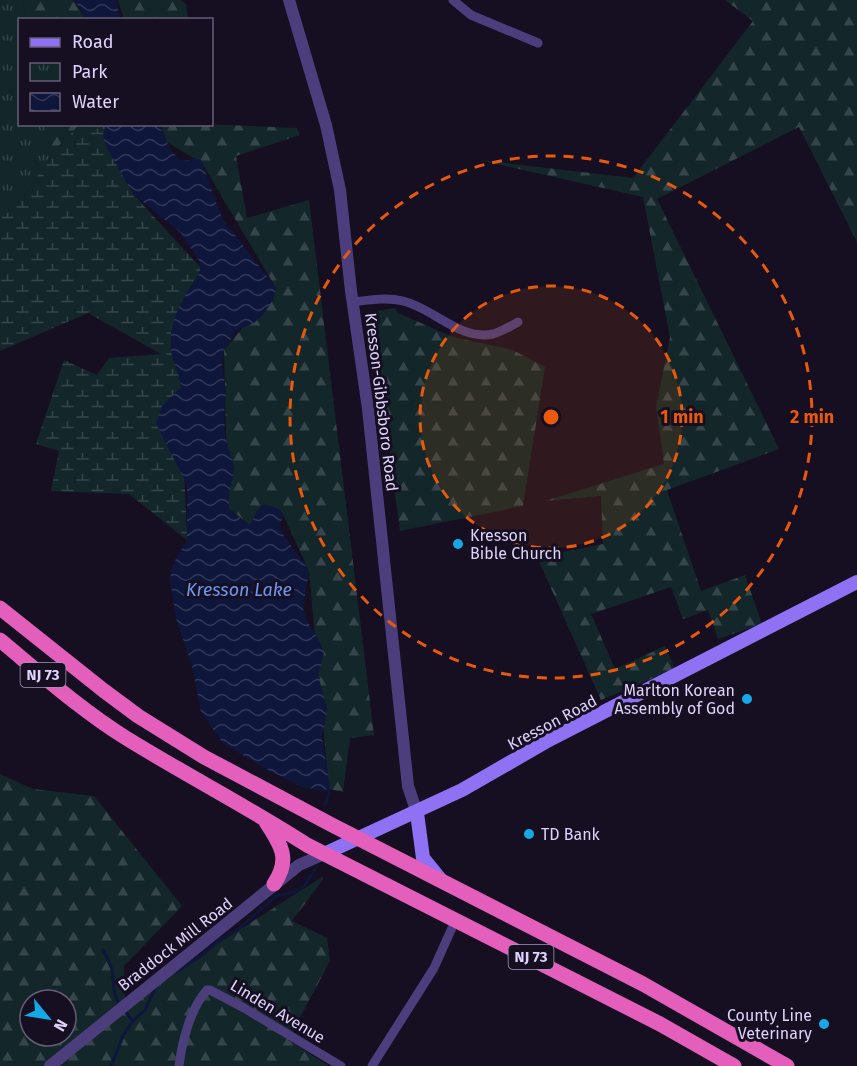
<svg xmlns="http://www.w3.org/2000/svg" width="857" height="1066" viewBox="0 0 857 1066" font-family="'Fira Sans',sans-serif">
<defs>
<pattern id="forest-firs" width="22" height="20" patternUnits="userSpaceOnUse" patternTransform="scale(1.5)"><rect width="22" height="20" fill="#13272a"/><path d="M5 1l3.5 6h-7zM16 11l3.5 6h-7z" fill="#35454a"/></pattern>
<pattern id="wetland-marsh" width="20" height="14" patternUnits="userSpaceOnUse" patternTransform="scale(1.5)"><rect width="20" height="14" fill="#13272a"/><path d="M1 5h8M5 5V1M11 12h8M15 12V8" fill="none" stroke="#35454a"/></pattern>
<pattern id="park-tufts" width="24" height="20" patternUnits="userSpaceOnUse" patternTransform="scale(1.5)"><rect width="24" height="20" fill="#13272a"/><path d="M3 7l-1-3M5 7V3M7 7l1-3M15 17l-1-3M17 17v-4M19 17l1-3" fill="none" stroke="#35454a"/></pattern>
<pattern id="water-waves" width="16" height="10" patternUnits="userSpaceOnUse" patternTransform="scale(1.5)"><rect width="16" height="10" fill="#0e163b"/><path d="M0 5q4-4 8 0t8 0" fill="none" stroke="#313758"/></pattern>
</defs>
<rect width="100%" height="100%" fill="#160f21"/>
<path fill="url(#forest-firs)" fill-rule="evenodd" d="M 23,0 L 73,0 L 85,19 L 26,19 Z
M 118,0 L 180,0 L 186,4 L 188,19 L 124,19 Z
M 725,0 L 857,0 L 857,242 L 799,127 L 657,199 L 779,449 L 667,490 L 701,591 L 745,575 L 762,624 L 718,639 L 708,610 L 683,619 L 671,587 L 591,614 L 615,669 L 665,646 L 675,669 L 601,700 L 537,557 L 603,544 L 601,496 L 545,501 L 664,464 L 656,407 L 670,337 L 643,197 L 479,160 L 633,178 L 753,21 Z
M 205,124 L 297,128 L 300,135 L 236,156 L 247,218 L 309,200 L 374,735 L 350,738 L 343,792 L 329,789 L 309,571 L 282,512 L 261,505 L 250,525 L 228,508 L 224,350 L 276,288 L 202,163 L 167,142 L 161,125 Z
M 45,125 L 104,125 L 105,129 L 77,127 L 51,154 Z
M 395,308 L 398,313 L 453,337 L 513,350 L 545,367 L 523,506 L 400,531 L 371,312 Z
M 0,774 L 33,789 L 94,796 L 182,906 L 124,966 L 125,1003 L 322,877 L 324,878 L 292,921 L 327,938 L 330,961 L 288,1040 L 329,1066 L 0,1066 ZM 30,1000 L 66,1000 L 66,1036 L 30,1036 Z"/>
<path fill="url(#wetland-marsh)" d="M 77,127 L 105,129 L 133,194 L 201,268 L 171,332 L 181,387 L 187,540 L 129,494 L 51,491 L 59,451 L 36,444 L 64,360 L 97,375 L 109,358 L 161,354 L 88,313 L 0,351 L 0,219 L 22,200 L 51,154 Z"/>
<path fill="url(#park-tufts)" d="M 0,0 L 23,0 L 26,19 L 20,20 L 20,124 L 45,125 L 51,154 L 22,200 L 0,219 Z"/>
<path fill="url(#water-waves)" d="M 74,0 L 116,0 L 120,19 L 86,19 Z
M 106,125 L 159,125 C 167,139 174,170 195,158 L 201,160 L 222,218 L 276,288 L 274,298 L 263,315 L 254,323 L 237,330 L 224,350 L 222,364 L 226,392 L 224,417 L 225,436 L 234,467 L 233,478 L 229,491 L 229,509 L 250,525 L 261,505 C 269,504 281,508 284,516 C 283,518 280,523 280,525 C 279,535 304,560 309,571 L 303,608 L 306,619 L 321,644 L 324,653 L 318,675 L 327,708 L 322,739 L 330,785 L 326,792 L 300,786 L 262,767 L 223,743 L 201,712 L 192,666 L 176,618 L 170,580 L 172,566 L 187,540 L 187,485 L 156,424 L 162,406 L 181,387 C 181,375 172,363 171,350 C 168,320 184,296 200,272 L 200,262 L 181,233 L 133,194 L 105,144 L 103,135 Z"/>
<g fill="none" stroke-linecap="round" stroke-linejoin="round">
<path stroke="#0e163b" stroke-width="3" d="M 324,805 C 328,799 331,794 327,787
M 103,950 C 106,956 110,963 112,970 C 114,982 112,993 120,1005
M 176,972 L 201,956 L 222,938 L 240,928 L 276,896 L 294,892 L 304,886 L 315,869
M 124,1010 L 133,1021
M 111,1066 L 124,1034 L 133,1021 L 145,1010 L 156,987"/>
<path stroke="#4c3e7c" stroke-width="9" d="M 453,0 L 471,15 L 538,43
M 353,302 C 369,300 387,297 403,301 C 433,308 460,341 493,334 C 501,332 511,326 518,322
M 179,1066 C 182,1042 190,1009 207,990 L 210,990 L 244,1008 L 341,1066
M 372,1066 L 434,968 L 456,919"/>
<path stroke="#4c3e7c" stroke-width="12" d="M 289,0 L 326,125 L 340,190 L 351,291 L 368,409 L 408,786 L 417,813
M 50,1066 L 299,865 L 324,854"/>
<path stroke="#8e72f3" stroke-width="14" d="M 417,813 L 423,858 L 440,879
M 324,854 L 462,790 L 549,740 L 857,582"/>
<path stroke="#e45ebb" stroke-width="15" d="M 0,608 L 103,690 L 138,716 L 204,757 L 332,825 L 643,984 L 787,1066
M 0,640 C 41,674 81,710 126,738 C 186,775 248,807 307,845 L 660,1024 L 734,1066
M 266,822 C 281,845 291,859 274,884"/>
</g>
<circle cx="551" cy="417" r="131" fill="#e8590c" fill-opacity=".12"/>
<g fill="none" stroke="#e8590c" stroke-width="3" stroke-dasharray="10 8">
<circle cx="551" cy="417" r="131"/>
<circle cx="551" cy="417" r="261"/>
</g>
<g fill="#14a9e6" stroke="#160f21" stroke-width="2">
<circle cx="458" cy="544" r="6"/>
<circle cx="747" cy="699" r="6"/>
<circle cx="529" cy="834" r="6"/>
<circle cx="824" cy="1024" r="6"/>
</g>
<g text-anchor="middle" stroke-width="6" stroke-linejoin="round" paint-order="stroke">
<g fill="#160f21" stroke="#a398ba" stroke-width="1.5">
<rect x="20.5" y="663" width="45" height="24" rx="4.5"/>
<rect x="508.5" y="945" width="45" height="24" rx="4.5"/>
</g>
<g font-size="15" font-weight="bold" fill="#dfd3fb">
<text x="43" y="680">NJ 73</text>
<text x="531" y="962">NJ 73</text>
</g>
<g font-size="16" fill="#dfd3fb" stroke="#160f21">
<text transform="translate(382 402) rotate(83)" y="6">Kresson-Gibbsboro Road</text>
<text transform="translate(552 722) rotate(-28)" y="6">Kresson Road</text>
<text transform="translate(175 944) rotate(-38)" y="6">Braddock Mill Road</text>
<text transform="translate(278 1011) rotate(31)" y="6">Linden Avenue</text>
</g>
<g font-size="16" fill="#dfd3fb" stroke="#160f21" text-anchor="start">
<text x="470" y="541">Kresson<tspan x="470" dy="18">Bible Church</tspan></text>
<text x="735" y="696" text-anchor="end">Marlton Korean<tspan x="735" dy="18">Assembly of God</tspan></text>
<text x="541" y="840">TD Bank</text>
<text x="812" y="1021" text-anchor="end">County Line<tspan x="812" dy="18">Veterinary</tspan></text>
</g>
<g font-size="18" font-style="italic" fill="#6a99f2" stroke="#160f21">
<text x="239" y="596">Kresson Lake</text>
</g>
</g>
<circle cx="551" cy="417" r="9" fill="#e8590c" stroke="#160f21" stroke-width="3"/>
<g font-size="18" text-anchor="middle" font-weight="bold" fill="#e8590c" stroke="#160f21" stroke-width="6" stroke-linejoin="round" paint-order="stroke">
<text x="682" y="423">1 min</text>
<text x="812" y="423">2 min</text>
</g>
<rect x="18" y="18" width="195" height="108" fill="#160f21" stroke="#665d78" stroke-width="1.5"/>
<rect x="30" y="38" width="30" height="9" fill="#8e72f3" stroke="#665d78" stroke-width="1.5"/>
<text x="72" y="48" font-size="18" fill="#dfd3fb">Road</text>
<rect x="30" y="63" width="30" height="18" fill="url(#park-tufts)" stroke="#665d78" stroke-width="1.5"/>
<text x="72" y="78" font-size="18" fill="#dfd3fb">Park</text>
<rect x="30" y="93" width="30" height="18" fill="url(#water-waves)" stroke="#665d78" stroke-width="1.5"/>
<text x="72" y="108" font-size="18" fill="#dfd3fb">Water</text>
<g transform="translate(48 1018) rotate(120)"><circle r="28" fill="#160f21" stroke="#665d78" stroke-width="1.5"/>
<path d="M0-4.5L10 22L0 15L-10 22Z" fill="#14a9e6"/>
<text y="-9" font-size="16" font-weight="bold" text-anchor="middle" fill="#dfd3fb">N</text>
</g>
</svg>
